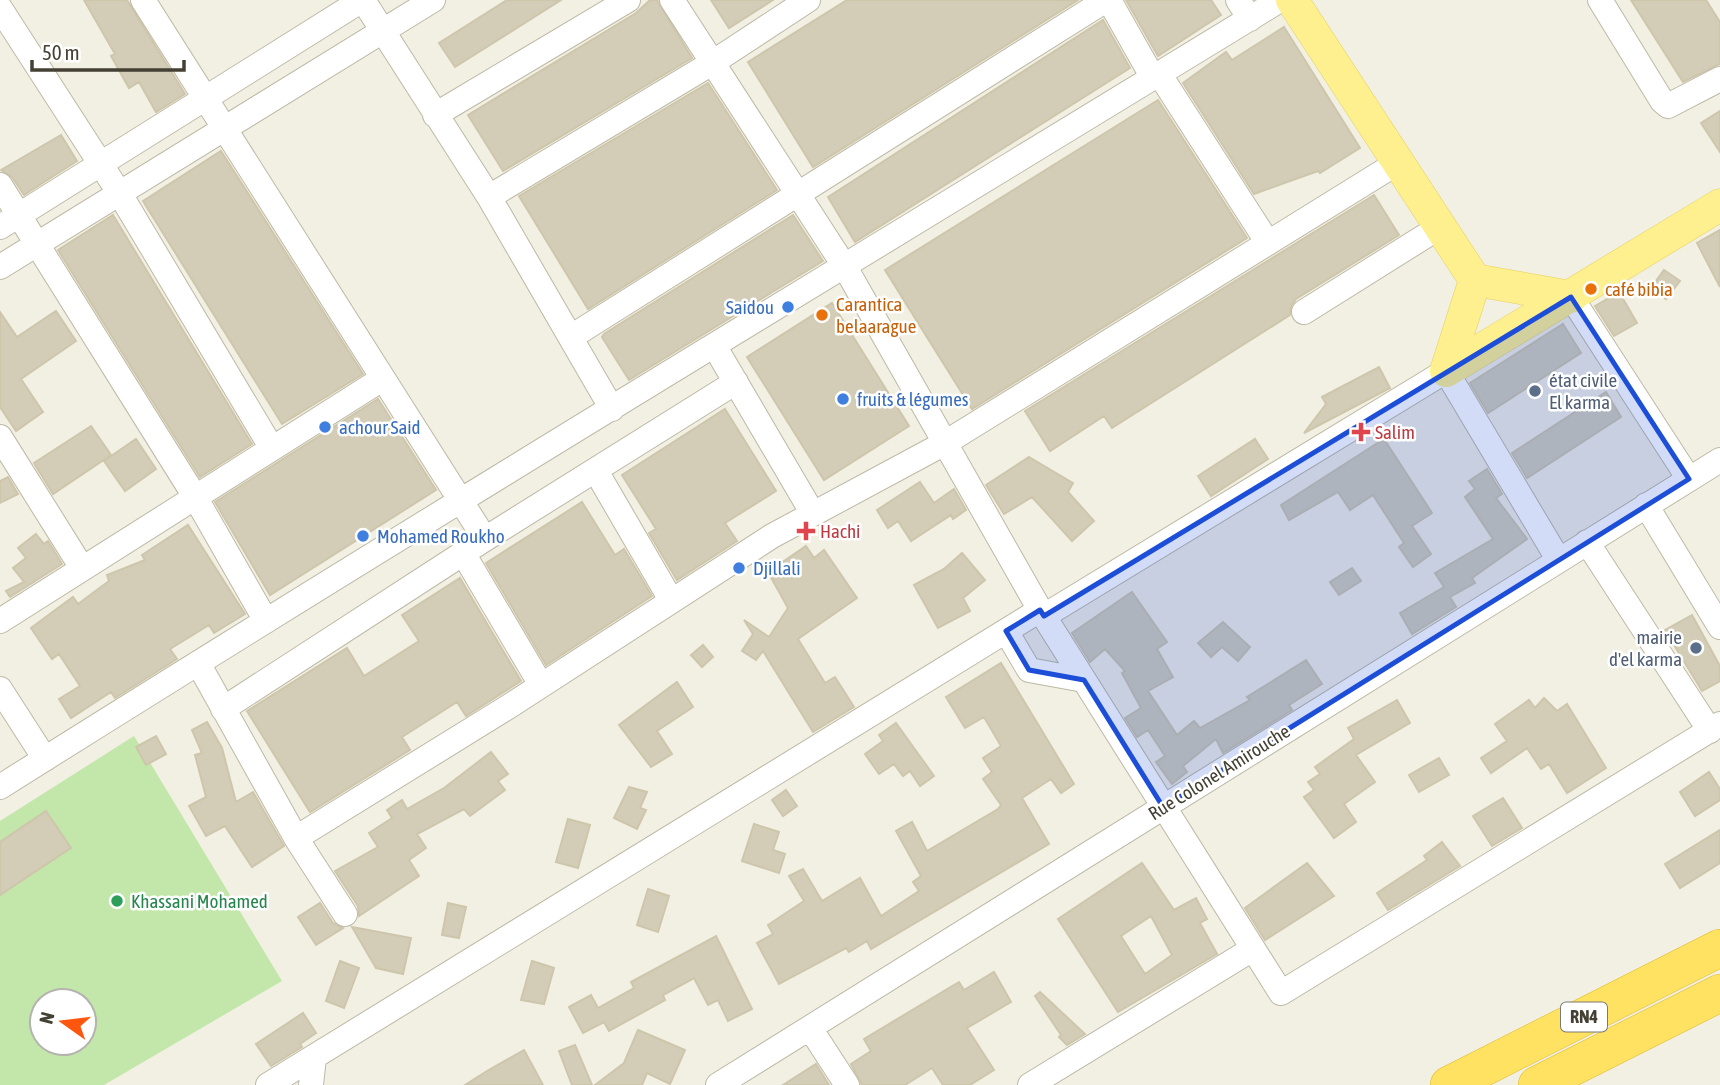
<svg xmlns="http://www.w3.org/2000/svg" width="1720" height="1085" viewBox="0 0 1720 1085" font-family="'Asap Condensed',sans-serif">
<rect width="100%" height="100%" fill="#f2efe3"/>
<path fill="#c3e7aa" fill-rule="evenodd" d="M 134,736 L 282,981 L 104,1085 L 0,1085 L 0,821 ZM 42,1001 L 84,1001 L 84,1043 L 42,1043 Z"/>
<path fill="#d3cdb8" stroke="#cec6ab" stroke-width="2" fill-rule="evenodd" d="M 84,0 L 127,0 L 185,94 L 156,112 L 139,82 L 129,88 L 111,56 L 115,54 Z
M 507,0 L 561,0 L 455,67 L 439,43 Z
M 650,0 L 657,0 L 692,58 L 503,171 L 468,115 L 636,13 Z
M 711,0 L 773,0 L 729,28 Z
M 847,0 L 1078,0 L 813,167 L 748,62 Z
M 1126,0 L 1211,0 L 1221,15 L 1158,56 Z
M 1631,0 L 1706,0 L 1720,22 L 1720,64 L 1683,82 Z
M 1103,20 L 1130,68 L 855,242 L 828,197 Z
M 1284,27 L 1360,148 L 1320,173 L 1318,171 L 1254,194 L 1183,83 L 1226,52 L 1232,60 Z
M 708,83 L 777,190 L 588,309 L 519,196 Z
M 1158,100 L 1247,238 L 972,409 L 885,270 Z
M 1720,111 L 1720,152 L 1701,123 Z
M 61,135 L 77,161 L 24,195 L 12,177 L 1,170 Z
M 221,151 L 363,374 L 282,424 L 143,201 Z
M 1374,195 L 1399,235 L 1296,299 L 1291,306 L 1290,315 L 1112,428 L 1104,416 L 1050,451 L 1025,411 Z
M 113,215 L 252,444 L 200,477 L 58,250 Z
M 793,215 L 823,261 L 629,380 L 602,337 L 604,334 Z
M 1720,230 L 1720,287 L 1697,243 Z
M 1664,270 L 1680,281 L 1666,299 L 1651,288 Z
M 1619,292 L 1637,323 L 1614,336 L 1595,306 Z
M 832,303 L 909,426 L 824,480 L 747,357 Z
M 56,311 L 76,341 L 21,379 L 43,412 L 16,431 L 0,407 L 0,312 L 17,337 Z
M 1563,324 L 1581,353 L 1488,413 L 1470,383 Z
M 1379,367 L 1390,388 L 1304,433 L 1326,404 L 1322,397 Z
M 1606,392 L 1621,417 L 1527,478 L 1512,453 Z
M 378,399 L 436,490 L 270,595 L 215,502 Z
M 725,409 L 776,491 L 725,523 L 737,541 L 677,580 L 649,533 L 656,529 L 622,475 Z
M 91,426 L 111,455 L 53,494 L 34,463 Z
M 136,439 L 156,469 L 125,491 L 104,461 Z
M 1255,439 L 1268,459 L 1211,496 L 1198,476 Z
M 1384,439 L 1432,513 L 1412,526 L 1431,554 L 1413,567 L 1399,547 L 1404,543 L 1373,495 L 1350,510 L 1338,492 L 1289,520 L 1281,505 Z
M 1029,457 L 1073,483 L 1068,492 L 1094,521 L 1072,541 L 1032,497 L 1004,514 L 986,485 Z
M 1487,469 L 1502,494 L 1496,498 L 1527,539 L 1472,578 L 1475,583 L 1450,597 L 1456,607 L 1412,634 L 1400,613 L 1444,587 L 1435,573 L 1493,539 L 1465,497 L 1475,489 L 1469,481 Z
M 8,477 L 18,494 L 0,503 L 0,481 Z
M 920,482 L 934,503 L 954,489 L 966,510 L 953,519 L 951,515 L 911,541 L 898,521 L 888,528 L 877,510 Z
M 582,502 L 615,555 L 624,549 L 652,596 L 546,665 L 486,563 Z
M 188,525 L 245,614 L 214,633 L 209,625 L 170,649 L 177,659 L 115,698 L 111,692 L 71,718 L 59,699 L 80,686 L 59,654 L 52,659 L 31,628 L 73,597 L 78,604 L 109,581 L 107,575 L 145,560 L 142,555 Z
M 36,534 L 44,544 L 48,541 L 62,564 L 10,597 L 6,591 L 24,582 L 13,568 L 26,558 L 18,548 Z
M 806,546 L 814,558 L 824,550 L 857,598 L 798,639 L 825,683 L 835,677 L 854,707 L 813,732 L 763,651 L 756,660 L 742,651 L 753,634 L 744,620 L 769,637 L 788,608 L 768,572 Z
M 962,553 L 985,580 L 963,598 L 970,611 L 938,628 L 914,585 L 944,569 Z
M 1352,568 L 1361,581 L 1339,595 L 1330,582 Z
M 460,578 L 521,681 L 466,716 L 457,702 L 402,737 L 410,750 L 310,812 L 247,711 L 347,648 L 364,676 L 419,641 L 402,615 Z
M 1132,592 L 1167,642 L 1157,649 L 1173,677 L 1148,691 L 1177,735 L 1194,721 L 1200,728 L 1250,700 L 1247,697 L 1306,660 L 1322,684 L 1289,705 L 1292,710 L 1223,753 L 1216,739 L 1183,766 L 1187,772 L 1172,784 L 1156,762 L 1165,756 L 1148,730 L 1137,737 L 1125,718 L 1141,708 L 1122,673 L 1125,671 L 1105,649 L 1090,662 L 1072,633 Z
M 1692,615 L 1720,666 L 1720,681 L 1702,691 L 1665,630 Z
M 1223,622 L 1250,647 L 1238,661 L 1222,647 L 1211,657 L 1198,643 Z
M 703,645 L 713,657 L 702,667 L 691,655 Z
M 1001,663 L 1074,784 L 1061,793 L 1051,779 L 1022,798 L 1049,844 L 871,949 L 867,941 L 849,952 L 846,948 L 779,984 L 757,943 L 773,934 L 768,925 L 804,901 L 789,876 L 803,869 L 822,901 L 860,878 L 881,916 L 919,891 L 913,882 L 921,876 L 896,831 L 912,822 L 927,851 L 998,809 L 1001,805 L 983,779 L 992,772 L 983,758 L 1001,746 L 984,717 L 965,728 L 946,697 Z
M 677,682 L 693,707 L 657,731 L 672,754 L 651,767 L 619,725 Z
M 1544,698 L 1557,711 L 1567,704 L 1606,768 L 1567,793 L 1549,764 L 1541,769 L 1527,748 L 1491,773 L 1481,758 L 1507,741 L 1495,724 L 1529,700 L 1535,708 Z
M 1397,700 L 1410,723 L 1356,755 L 1375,782 L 1344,804 L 1356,822 L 1334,838 L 1304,797 L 1314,790 L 1308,782 L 1320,774 L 1315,767 L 1354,739 L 1348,728 Z
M 207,722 L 222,748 L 236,802 L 253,792 L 284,846 L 252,867 L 225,826 L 206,836 L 189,806 L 206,797 L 195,755 L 202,753 L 192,730 Z
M 896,723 L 934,776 L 920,786 L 910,771 L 903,776 L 894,764 L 879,774 L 865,754 L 883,741 L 879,735 Z
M 156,736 L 166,754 L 146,765 L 136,747 Z
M 491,752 L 508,774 L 498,781 L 505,790 L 470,816 L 464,809 L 417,834 L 426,848 L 409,860 L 419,876 L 359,916 L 358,906 L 335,871 L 378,847 L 369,833 L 392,818 L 387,810 L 402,800 L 407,809 L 444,788 Z
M 1439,758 L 1449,775 L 1419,792 L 1409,775 Z
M 1709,772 L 1720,789 L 1720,800 L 1695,816 L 1680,792 Z
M 629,787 L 647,792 L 640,808 L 646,810 L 637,829 L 614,818 Z
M 786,790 L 797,806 L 783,816 L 772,800 Z
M 1503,798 L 1522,828 L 1492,846 L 1473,816 Z
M 46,811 L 71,848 L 0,895 L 0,842 Z
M 568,819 L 590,825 L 578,868 L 556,862 Z
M 754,824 L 779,832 L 773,850 L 785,854 L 779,873 L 742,861 Z
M 1720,830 L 1720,863 L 1680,888 L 1665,864 Z
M 1442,842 L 1460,866 L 1388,910 L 1377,893 L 1427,860 L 1424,856 Z
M 1142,863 L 1174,910 L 1196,898 L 1207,919 L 1200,923 L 1217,954 L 1118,1012 L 1058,919 ZM 1151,916 L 1172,955 L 1145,974 L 1121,936 Z
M 1307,863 L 1334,896 L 1265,940 L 1245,908 Z
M 648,889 L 669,896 L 658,932 L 637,925 Z
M 320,903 L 333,923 L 343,928 L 316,945 L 298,917 Z
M 448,903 L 466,907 L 459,938 L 442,935 Z
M 352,927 L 411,938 L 403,974 L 376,968 Z
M 716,936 L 752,1009 L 728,1021 L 718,1000 L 708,1005 L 694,978 L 663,995 L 665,1000 L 609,1031 L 604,1022 L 583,1033 L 569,1007 L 591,995 L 598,1008 L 634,988 L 631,982 Z
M 340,961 L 359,968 L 344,1008 L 326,1001 Z
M 532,961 L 554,968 L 544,1004 L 521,1000 Z
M 994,972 L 1011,1002 L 967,1028 L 994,1070 L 970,1085 L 943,1085 L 932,1068 L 905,1085 L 862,1085 L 851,1064 L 871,1051 L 864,1039 L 959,982 L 964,990 Z
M 1040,992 L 1085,1034 L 1067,1045 L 1059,1037 L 1061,1035 L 1035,996 Z
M 303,1013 L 316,1033 L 300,1044 L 302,1047 L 271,1066 L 256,1044 Z
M 638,1030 L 685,1050 L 670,1084 L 647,1073 L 642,1085 L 595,1085 L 624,1063 Z
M 575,1045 L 592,1085 L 572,1085 L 559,1051 Z
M 524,1050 L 543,1085 L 465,1085 L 487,1071 Z
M 816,1064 L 829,1085 L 783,1085 Z"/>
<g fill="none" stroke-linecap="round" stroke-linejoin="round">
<g stroke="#bdb9a5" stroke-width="26">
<path id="minor" d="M 143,0 L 485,539
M 363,0 L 489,197 L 612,409
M 672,0 L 845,267 L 1040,610 L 1281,993 L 1720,724
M 1109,0 L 1153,78
M 1238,0 L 1250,19
M 1600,0 L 1662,101 L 1668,106 L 1720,79
M 0,8 L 120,194 L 271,447
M 1160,75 L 1268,243
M 435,115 L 628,0
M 0,185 L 194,495 L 266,621
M 489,197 L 712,63 L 808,0
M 0,227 L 362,0
M 0,267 L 433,0
M 1571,297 L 1689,479
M 1304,312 L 1438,228
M 571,337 L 1106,0
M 715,347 L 813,514
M 0,437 L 82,568
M 596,471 L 671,600
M 1646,505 L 1720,627
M 1587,542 L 1710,731
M 463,553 L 541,685
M 1044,616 L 1446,371 L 1558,559
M 0,621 L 382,379
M 1006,631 L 1029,670 L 1084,680
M 198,663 L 296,838 L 345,914
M 0,689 L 45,759
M 223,709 L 485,539 L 736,382
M 0,787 C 424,520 853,261 1280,0
M 296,838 L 508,707 L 772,536 L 945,443 L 1397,163
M 810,1028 L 847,1085
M 268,1085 L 1040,610
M 311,1085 L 314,1057
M 718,1085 L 1720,460
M 1030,1085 L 1251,950"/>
</g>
<g stroke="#e5d05e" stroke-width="33">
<path id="major" d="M 1292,0 L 1475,280 L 1571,297
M 1446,371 L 1720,205
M 1446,371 L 1475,280"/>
</g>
<g stroke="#dfb92f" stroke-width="38">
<path id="highway" d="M 1449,1085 L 1720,948
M 1537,1085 L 1720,993"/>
</g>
<use href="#minor" stroke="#fff" stroke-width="24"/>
<use href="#major" stroke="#fff08f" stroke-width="32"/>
<use href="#highway" stroke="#ffe261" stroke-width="37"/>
</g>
<path fill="#1d4ed8" fill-opacity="0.2" stroke="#1d4ed8" stroke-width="5" stroke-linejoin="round" d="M 1571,297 L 1689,479 L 1163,807 L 1084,680 L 1029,670 L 1006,631 L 1040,610 L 1044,616 Z"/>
<g fill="#e8710a" stroke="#fff" stroke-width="2.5">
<circle cx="1591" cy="289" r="7"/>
<circle cx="822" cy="315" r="7"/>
</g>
<g fill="#3f7fe0" stroke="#fff" stroke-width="2.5">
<circle cx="788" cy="307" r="7"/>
<circle cx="843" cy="399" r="7"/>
<circle cx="325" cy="427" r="7"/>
<circle cx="363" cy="536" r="7"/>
<circle cx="739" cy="568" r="7"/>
</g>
<g fill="#5c6f8a" stroke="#fff" stroke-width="2.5">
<circle cx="1535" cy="391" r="7"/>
<circle cx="1696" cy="648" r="7"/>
</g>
<g fill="#e0444e" stroke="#fff" stroke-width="2.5">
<path d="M1357.5 421.5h7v7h7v7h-7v7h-7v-7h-7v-7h7z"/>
<path d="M802.5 520.5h7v7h7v7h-7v7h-7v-7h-7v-7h7z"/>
</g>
<circle fill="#2e9e5b" stroke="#fff" stroke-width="2.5" cx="117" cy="901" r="7"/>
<g text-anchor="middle" stroke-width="5" stroke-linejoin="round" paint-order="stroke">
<rect fill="#fff" stroke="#7c7970" stroke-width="2" x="1561" y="1002.5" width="46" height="29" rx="5"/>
<g font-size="18" font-weight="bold" fill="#444033">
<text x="1584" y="1023">RN4</text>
</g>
<g font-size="19" fill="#c56008" stroke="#fff" text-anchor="start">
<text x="1605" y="296">café bibia</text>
<text x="836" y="311">Carantica<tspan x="836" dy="22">belaarague</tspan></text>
</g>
<g font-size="19" fill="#366cbe" stroke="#fff" text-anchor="start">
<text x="774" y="314" text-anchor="end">Saidou</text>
<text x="857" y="406">fruits &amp; légumes</text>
<text x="339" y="434">achour Said</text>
<text x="377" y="543">Mohamed Roukho</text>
<text x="753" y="575">Djillali</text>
</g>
<g font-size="19" fill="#4e5e75" stroke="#fff" text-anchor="start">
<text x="1549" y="387">état civile<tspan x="1549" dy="22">El karma</tspan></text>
<text x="1682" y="644" text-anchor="end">mairie<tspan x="1682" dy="22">d'el karma</tspan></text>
</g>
<g font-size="19" fill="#be3a42" stroke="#fff" text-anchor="start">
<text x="1375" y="439">Salim</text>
<text x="820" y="538">Hachi</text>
</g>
<g font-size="19" fill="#444033" stroke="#fff">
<text transform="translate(1219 772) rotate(-32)" y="7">Rue Colonel Amirouche</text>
</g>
<g font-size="19" fill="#27864d" stroke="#fff" text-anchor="start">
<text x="131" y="908">Khassani Mohamed</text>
</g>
</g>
<g transform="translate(63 1022) rotate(284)"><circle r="33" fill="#ffffff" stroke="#b4b3ad" stroke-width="2"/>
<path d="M0-5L12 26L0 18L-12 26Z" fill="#fd560e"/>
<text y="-10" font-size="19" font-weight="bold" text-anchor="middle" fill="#444033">N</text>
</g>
<path d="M32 60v10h152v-10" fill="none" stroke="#444033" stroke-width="3.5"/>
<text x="42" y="60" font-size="21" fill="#444033" stroke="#ffffff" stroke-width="5" paint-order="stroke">50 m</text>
</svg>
